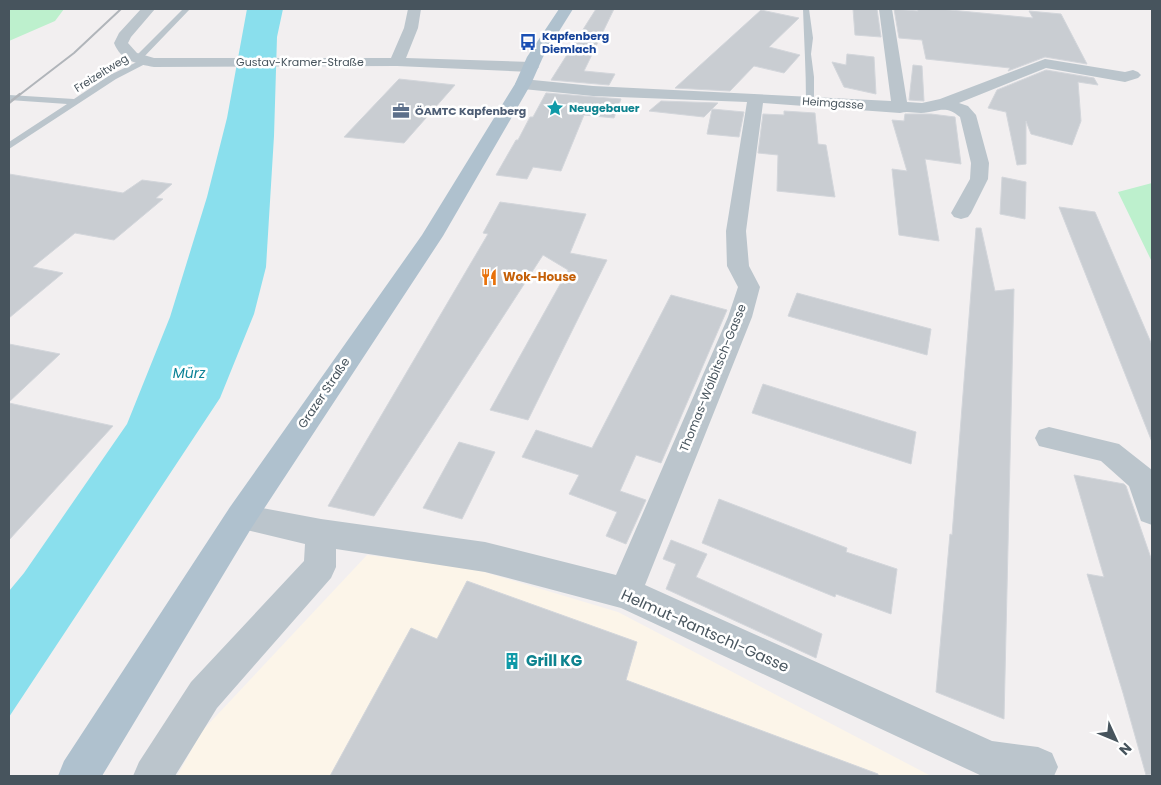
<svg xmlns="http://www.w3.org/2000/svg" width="1161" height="785" viewBox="0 0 1161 785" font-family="Poppins,sans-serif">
<rect width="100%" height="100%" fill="#f2eff0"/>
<path fill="#fcf5e9" d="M 367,555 L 471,568 L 618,612 L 931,776 L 177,776 L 202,731 Z"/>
<path fill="#bdf0cd" d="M 9,9 L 64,9 L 55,21 L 9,41 Z
M 1152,183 L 1152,262 L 1118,192 Z"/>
<path fill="#8adfed" d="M 247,9 L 283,9 L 277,37 L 274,136 L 266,267 L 254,314 L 220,398 L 9,717 L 9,591 L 24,573 L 127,424 L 170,317 L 207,197 L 227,118 Z"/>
<path fill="#c9cdd2" stroke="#d3d6db" d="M 596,9 L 614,9 L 584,71 L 615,74 L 609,85 L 551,80 Z
M 853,9 L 877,9 L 881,37 L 855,35 Z
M 894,9 L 918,11 L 917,9 L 940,9 L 1033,18 L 1029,11 L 1061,14 L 1087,64 L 1045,57 L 1008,71 L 1010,68 L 926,59 L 922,40 L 899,38 Z
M 761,10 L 799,18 L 769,47 L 800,55 L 784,73 L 754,66 L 730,91 L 675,88 Z
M 847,54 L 874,57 L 876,94 L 844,87 L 832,62 L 846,65 Z
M 913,65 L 922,66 L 924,101 L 909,100 Z
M 1046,70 L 1094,78 L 1098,85 L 1078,82 L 1081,121 L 1072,145 L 1031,134 L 1026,121 L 1026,164 L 1017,165 L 1006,112 L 988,108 L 997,90 Z
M 399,79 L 455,85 L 404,143 L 344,137 Z
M 546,93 L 621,99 L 614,118 L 584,115 L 561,171 L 533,167 L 527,179 L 496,175 L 516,140 L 518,140 L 530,117 L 533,117 Z
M 661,101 L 718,103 L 704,117 L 649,111 Z
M 712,109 L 744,112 L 739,137 L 707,134 Z
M 784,111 L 815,113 L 818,144 L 826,145 L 835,197 L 777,191 L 778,155 L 758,153 L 763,114 L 784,115 Z
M 905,114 L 931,114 L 955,117 L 961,164 L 925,159 L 939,241 L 899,235 L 892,169 L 907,171 L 892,120 L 904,121 Z
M 9,174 L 123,193 L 142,180 L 172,184 L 156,198 L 163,199 L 114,240 L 75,233 L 33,267 L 63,273 L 9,318 Z
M 1002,177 L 1026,182 L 1025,219 L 1000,214 Z
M 500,202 L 586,214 L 570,253 L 607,260 L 528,420 L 490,410 L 568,270 L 543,255 L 374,516 L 328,506 L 488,234 L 483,233 Z
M 1059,207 L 1095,212 L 1152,345 L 1152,442 Z
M 976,228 L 981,228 L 995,291 L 1014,289 L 1004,719 L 936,692 L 950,534 L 952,535 Z
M 797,293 L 931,329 L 927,355 L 788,316 Z
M 671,295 L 727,310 L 661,463 L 636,455 L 620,491 L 646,500 L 626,544 L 606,536 L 617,512 L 569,494 L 579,475 L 522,457 L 536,430 L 592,448 Z
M 9,344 L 60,354 L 9,402 Z
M 763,384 L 916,432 L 911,464 L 752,413 Z
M 9,403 L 113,426 L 9,540 Z
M 459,442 L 495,452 L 462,519 L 423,508 Z
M 1074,475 L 1124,484 L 1126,486 L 1152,561 L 1152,774 L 1146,775 L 1123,693 L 1087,574 L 1104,577 Z
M 719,499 L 847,548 L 846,552 L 897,569 L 891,614 L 836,594 L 835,597 L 702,543 Z
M 671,540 L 707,554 L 696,577 L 822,634 L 816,658 L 666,589 L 676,564 L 663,559 Z
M 467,581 L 637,642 L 626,680 L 878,774 L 878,776 L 330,776 L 411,628 L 437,639 Z"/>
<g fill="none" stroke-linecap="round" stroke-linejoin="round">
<path fill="#bbc5cc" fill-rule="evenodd" d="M 183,9 L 190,9 L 141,60 L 147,59 L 147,63 L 116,79 L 9,149 L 9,142 L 67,104 L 9,100 L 9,95 L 74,99 L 110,75 L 141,60 L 134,58 Z
M 803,9 L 809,9 L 813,38 L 811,54 L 814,77 L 814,101 L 810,104 L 806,101 C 806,70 804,39 803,9 Z"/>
<path fill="#bbc5cc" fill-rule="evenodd" d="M 141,9 L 155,9 L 131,37 L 128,43 L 137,53 L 154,58 L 391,58 L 404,28 L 408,9 L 421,9 L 418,28 L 406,58 L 531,62 L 536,64 L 539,67 L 536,70 L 531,72 L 397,66 L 154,67 C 137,64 121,61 114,43 L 119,33 Z
M 879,9 L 892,9 L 907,102 L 922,103 L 940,99 L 1045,59 L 1125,72 L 1133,70 L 1138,72 L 1141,75 L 1138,78 L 1125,82 L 1046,68 L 959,103 L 968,106 L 976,115 L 989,163 L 988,179 L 971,213 L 968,217 L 961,219 L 954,217 L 951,213 L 970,179 L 971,163 L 960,117 C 945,104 938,112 921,113 C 914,113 907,111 900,113 L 763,103 L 746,231 L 749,266 L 760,287 L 752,317 L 645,585 L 992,741 L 1038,747 L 1052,753 L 1058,767 L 1054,776 L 982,776 L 621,608 L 485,572 L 336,549 L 336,567 L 331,578 L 217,708 L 175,776 L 133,776 L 139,762 L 191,682 L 304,561 L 305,544 L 230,526 L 226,517 L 230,508 L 241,504 L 321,519 L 485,542 L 616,575 L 728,317 L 738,287 L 727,266 L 726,231 L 747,102 L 593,96 L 523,89 L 517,87 L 515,84 L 517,81 L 523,79 L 593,86 L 891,101 Z
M 1049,427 L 1119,444 L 1152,470 L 1152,525 L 1141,521 L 1129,486 L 1101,461 L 1039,446 L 1035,438 L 1039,430 Z"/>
<path fill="#afc1ce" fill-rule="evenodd" d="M 559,9 L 573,9 L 543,57 L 531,84 L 443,236 L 252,527 L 102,776 L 58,776 L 64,761 L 230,507 L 422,235 L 515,84 L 527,57 Z"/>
<path stroke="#b1b5ba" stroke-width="2" d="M 18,96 L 74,53 L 121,9"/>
<path stroke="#b1b5ba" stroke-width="2.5" d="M 9,103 L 20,94"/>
</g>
<defs>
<g id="bus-bare" transform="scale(1.35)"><path d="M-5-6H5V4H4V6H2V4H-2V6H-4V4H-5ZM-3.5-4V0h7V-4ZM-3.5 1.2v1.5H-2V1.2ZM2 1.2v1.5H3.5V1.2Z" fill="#1a4fb4" stroke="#fff" stroke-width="2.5" paint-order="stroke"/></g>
<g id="sight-bare" transform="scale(1.35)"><path d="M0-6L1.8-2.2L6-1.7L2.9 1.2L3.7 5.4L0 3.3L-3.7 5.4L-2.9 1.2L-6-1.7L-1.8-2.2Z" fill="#0f9aa8" stroke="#fff" stroke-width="2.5" paint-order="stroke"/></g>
<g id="office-bare" transform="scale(1.35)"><path d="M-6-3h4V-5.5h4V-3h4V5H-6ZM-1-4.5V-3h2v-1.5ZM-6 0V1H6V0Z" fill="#5c6f8a" stroke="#fff" stroke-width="2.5" paint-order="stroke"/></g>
<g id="restaurant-bare" transform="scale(1.35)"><path d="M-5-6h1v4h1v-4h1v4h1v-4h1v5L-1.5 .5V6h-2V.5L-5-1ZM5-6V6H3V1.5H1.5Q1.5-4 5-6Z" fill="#e8710a" stroke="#fff" stroke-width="2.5" paint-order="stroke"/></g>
<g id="building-bare" transform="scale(1.35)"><path d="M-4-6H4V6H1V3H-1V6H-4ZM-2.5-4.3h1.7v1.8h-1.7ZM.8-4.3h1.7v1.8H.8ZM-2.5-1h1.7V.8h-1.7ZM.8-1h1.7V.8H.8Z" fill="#0f9aa8" stroke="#fff" stroke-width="2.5" paint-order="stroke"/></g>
</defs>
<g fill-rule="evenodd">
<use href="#bus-bare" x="528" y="42"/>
<use href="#sight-bare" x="555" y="108"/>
<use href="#office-bare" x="401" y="111"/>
<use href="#restaurant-bare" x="489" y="277"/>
<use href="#building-bare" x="512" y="661"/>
</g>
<g text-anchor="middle" stroke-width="5" stroke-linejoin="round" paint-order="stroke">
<g font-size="11" font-weight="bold" fill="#164399" stroke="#fff" text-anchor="start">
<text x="542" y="40">Kapfenberg<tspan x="542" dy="13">Diemlach</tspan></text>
</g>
<g font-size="11" fill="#47545d" stroke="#fff">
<text x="300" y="66">Gustav-Kramer-Straße</text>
<text transform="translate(101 73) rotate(-32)" y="4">Freizeitweg</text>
<text transform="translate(833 103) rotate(4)" y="4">Heimgasse</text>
</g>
<g font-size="11" font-weight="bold" fill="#0d838f" stroke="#fff" text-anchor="start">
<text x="569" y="112">Neugebauer</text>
</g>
<g font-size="11" font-weight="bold" fill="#4e5e75" stroke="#fff" text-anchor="start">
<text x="415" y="115">ÖAMTC Kapfenberg</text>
</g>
<g font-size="12" font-weight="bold" fill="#c56008" stroke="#fff" text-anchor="start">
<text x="503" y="281">Wok-House</text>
</g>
<g font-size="12" fill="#47545d" stroke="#fff">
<text transform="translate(713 378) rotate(-68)" y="4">Thomas-Wölbitsch-Gasse</text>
<text transform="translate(324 393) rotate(-56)" y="4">Grazer Straße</text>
</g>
<g font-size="14" font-style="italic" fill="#0b8296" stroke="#fff">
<text x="189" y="378">Mürz</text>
</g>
<g font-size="15" fill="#47545d" stroke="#fff">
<text transform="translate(705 631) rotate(24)" y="5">Helmut-Rantschl-Gasse</text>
</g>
<g font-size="15" font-weight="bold" fill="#0d838f" stroke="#fff" text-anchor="start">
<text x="526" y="666">Grill KG</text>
</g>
</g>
<rect width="1161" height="785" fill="none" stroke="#47545d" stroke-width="20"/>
<g transform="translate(1116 740) rotate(134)" stroke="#ffffff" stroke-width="4" paint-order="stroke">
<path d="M0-4L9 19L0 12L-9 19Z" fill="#47545d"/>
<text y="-8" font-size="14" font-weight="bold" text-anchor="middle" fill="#47545d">N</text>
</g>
</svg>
